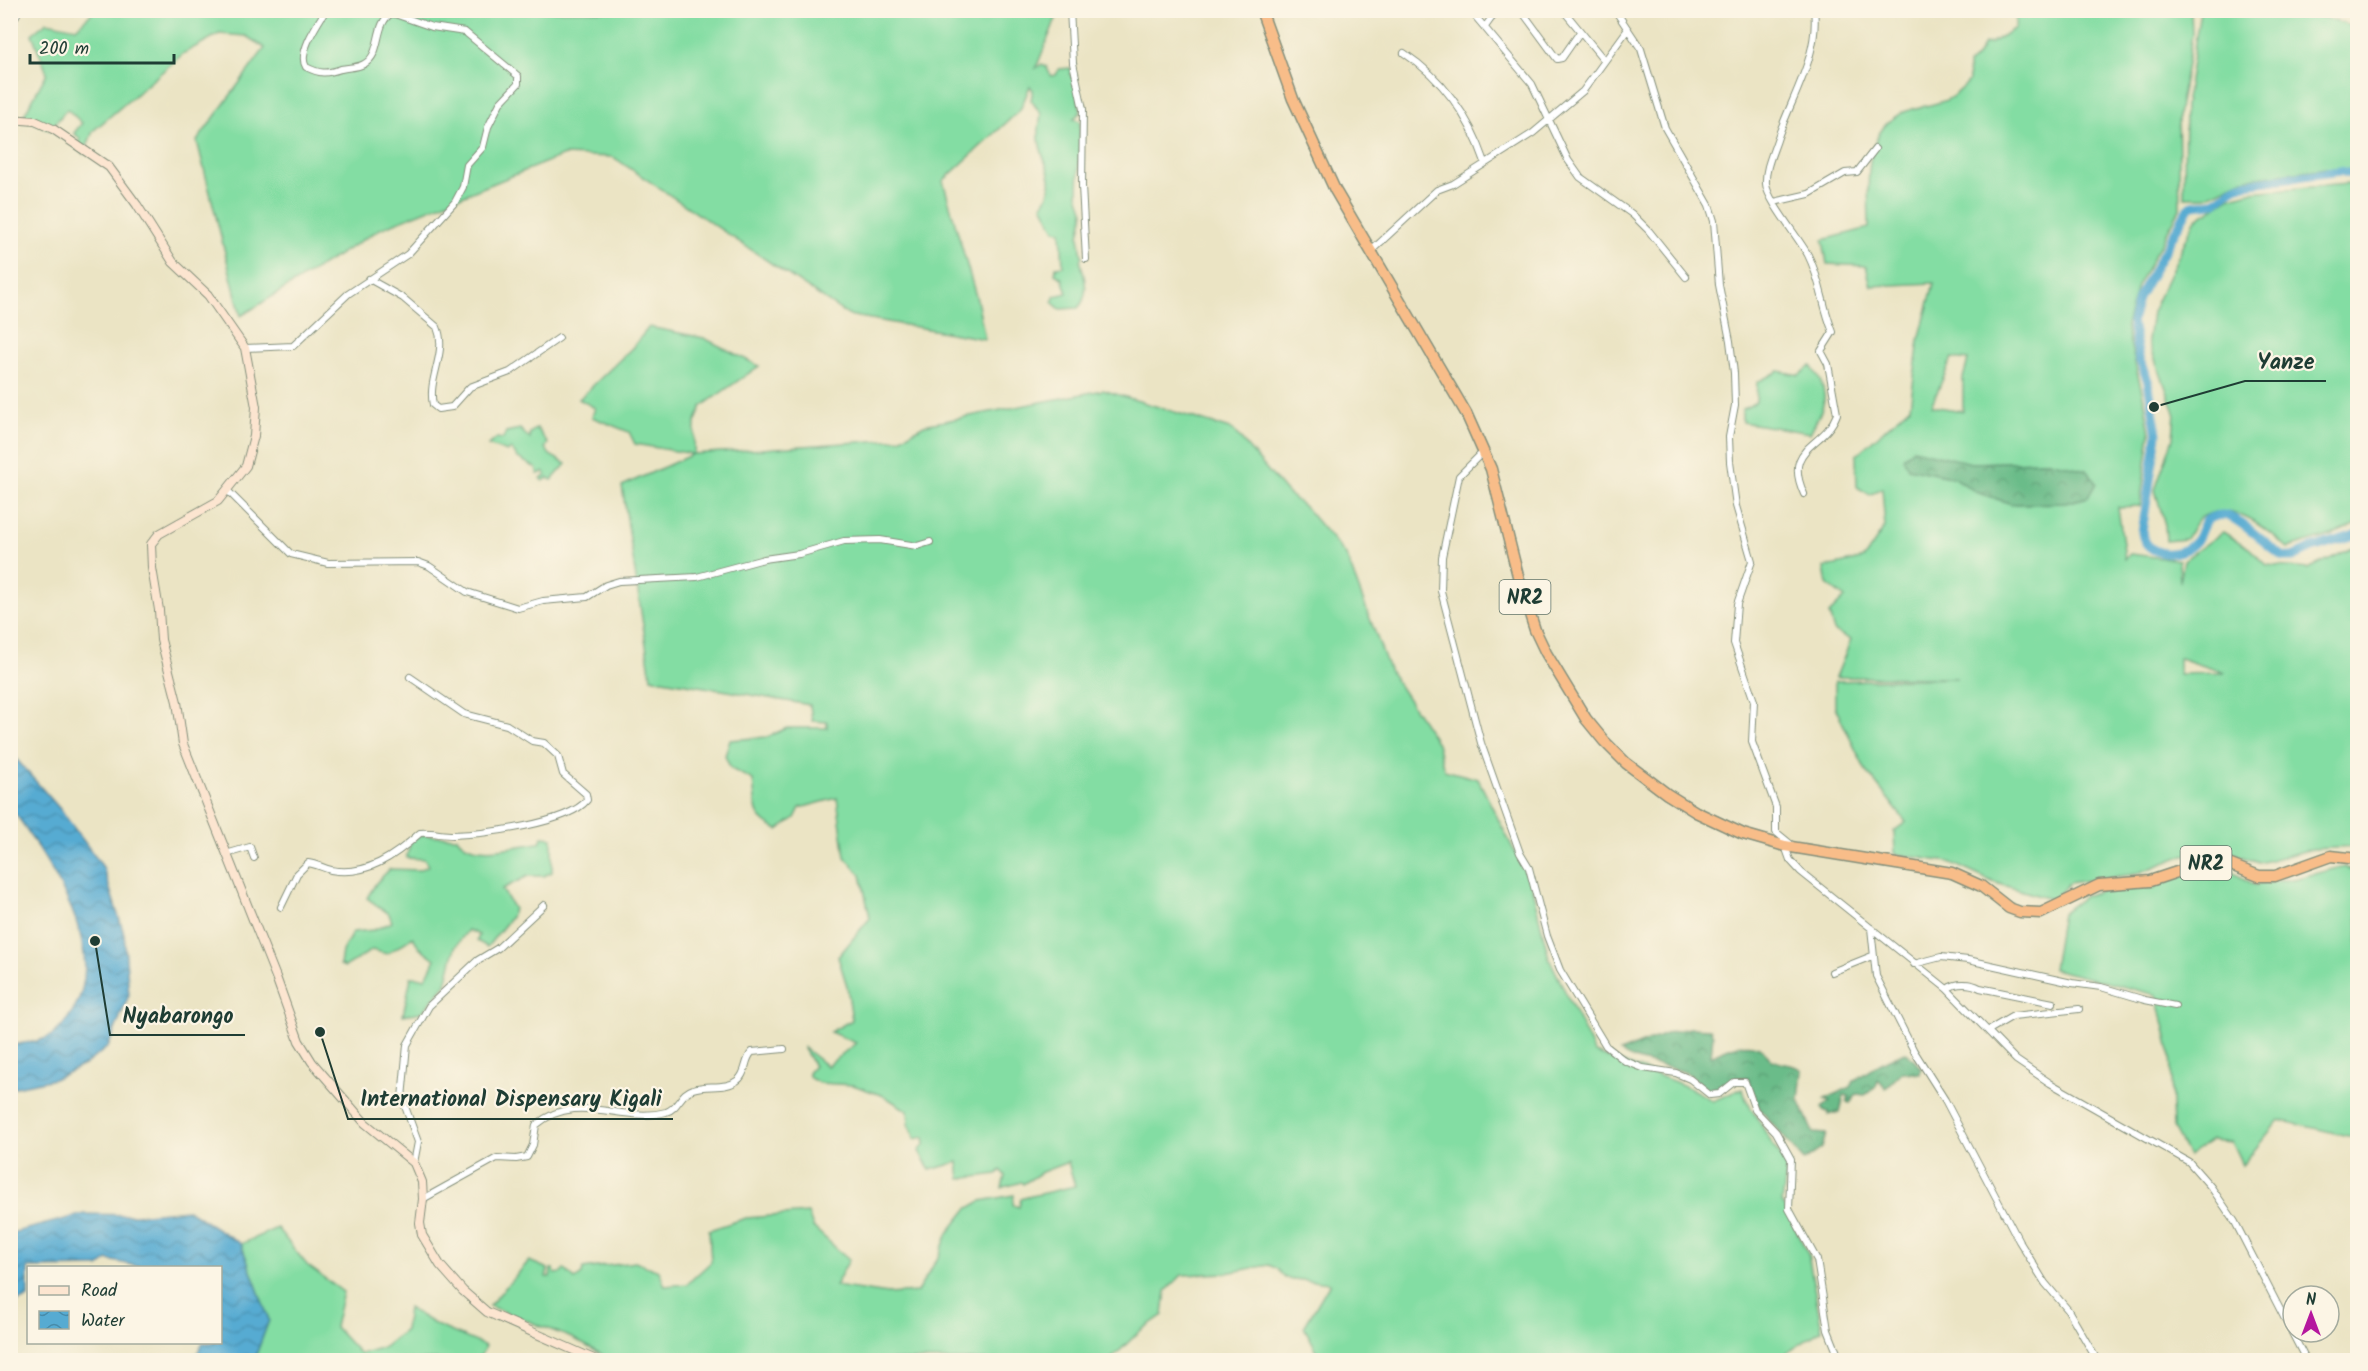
<svg xmlns="http://www.w3.org/2000/svg" width="2368" height="1371" viewBox="0 0 2368 1371" font-family="Kalam,sans-serif">
<defs>
<pattern id="forest-crowns" width="20" height="18" patternUnits="userSpaceOnUse" patternTransform="scale(1.5)"><rect width="20" height="18" fill="#6abc89"/><path d="M2 6a3 3 0 1 1 6 0M12 15a3 3 0 1 1 6 0" fill="none" stroke="#579a71"/></pattern>
<pattern id="water-waves" width="16" height="10" patternUnits="userSpaceOnUse" patternTransform="scale(1.5)"><rect width="16" height="10" fill="#56abd2"/><path d="M0 5q4-4 8 0t8 0" fill="none" stroke="#478cab"/></pattern>
</defs>
<rect width="100%" height="100%" fill="#fcf5e5"/>
<filter id="ink" filterUnits="userSpaceOnUse"><feTurbulence type="fractalNoise" baseFrequency=".0167" numOctaves="2"/><feDisplacementMap in="SourceGraphic" scale="12" xChannelSelector="R" yChannelSelector="G"/><feConvolveMatrix kernelMatrix="1 2 1 2 8 2 1 2 1" color-interpolation-filters="sRGB"/></filter>
<filter id="wash" filterUnits="userSpaceOnUse"><feTurbulence type="fractalNoise" baseFrequency=".008" numOctaves="4" result="noise"/><feDisplacementMap in="SourceGraphic" scale="24" xChannelSelector="R" yChannelSelector="G"/><feGaussianBlur stdDeviation="1.35" result="paint"/><feColorMatrix in="noise" values="0 0 0 0 0 0 0 0 0 0 0 0 0 0 0 0 0 1.4 0 .05"/><feComposite in="paint" operator="in"/></filter>
<g filter="url(#wash)">
<rect width="100%" height="100%" fill="#ebe4c4"/>
<path fill="#83dda3" stroke="#518d6c" stroke-width="1.5" fill-rule="evenodd" d="M 91,11 L 1059,11 L 1036,68 L 1042,64 L 1046,66 L 1051,76 L 1056,75 L 1059,69 L 1071,68 L 1070,75 L 1074,78 L 1081,112 L 1073,119 L 1080,121 L 1078,195 L 1084,212 L 1079,236 L 1082,257 L 1080,260 C 1084,275 1091,295 1078,308 L 1060,309 L 1052,302 L 1055,296 L 1067,293 L 1062,278 L 1055,274 L 1056,267 L 1063,266 L 1061,231 L 1055,230 L 1042,205 C 1062,179 1040,163 1039,138 C 1038,130 1040,122 1041,114 L 1031,100 L 1033,90 L 1030,86 L 1020,110 L 943,181 L 977,300 L 985,339 L 848,315 L 613,157 L 564,155 L 380,229 L 241,316 L 197,141 L 265,48 L 246,36 L 219,34 L 184,53 L 93,131 L 84,154 L 76,148 L 80,139 L 74,133 L 82,123 L 67,109 L 50,130 L 23,117 L 47,73 L 32,34 L 47,22 L 76,28 L 91,14 Z
M 2016,11 L 2191,11 L 2192,35 L 2178,115 L 2180,209 L 2137,286 L 2126,326 L 2145,404 L 2150,433 L 2140,506 L 2118,507 L 2125,559 L 2130,554 L 2179,560 L 2180,582 L 2184,560 L 2223,532 L 2249,548 L 2267,565 L 2308,569 L 2357,546 L 2357,847 L 2312,849 L 2259,863 L 2230,852 L 2184,855 L 2136,874 L 2069,883 L 2053,900 L 1993,882 L 1949,862 L 1895,854 L 1894,831 L 1906,822 L 1865,769 L 1835,707 L 1835,681 L 1957,678 L 1836,677 L 1851,640 L 1834,631 L 1829,614 L 1845,598 L 1827,584 L 1824,568 L 1864,558 L 1885,527 L 1882,488 L 1870,495 L 1857,487 L 1856,455 L 1910,407 L 1919,340 L 1934,283 L 1871,286 L 1866,266 L 1827,264 L 1823,240 L 1869,228 C 1869,185 1859,123 1913,109 C 1941,102 1949,104 1969,81 L 1968,65 L 1976,58 L 1984,44 L 1991,43 L 2015,28 ZM 1952,358 L 1968,360 L 1963,378 L 1963,411 L 1931,406 ZM 1953,460 L 1971,463 L 2049,461 L 2088,497 L 2065,503 L 2012,504 L 1976,492 L 1955,478 L 1922,471 ZM 2179,658 L 2180,658 L 2225,673 L 2179,674 Z
M 2200,11 L 2303,11 L 2357,28 L 2357,170 L 2326,168 L 2243,179 L 2206,197 L 2184,197 L 2185,106 Z
M 2348,184 L 2358,188 L 2357,524 L 2329,536 L 2288,548 C 2265,528 2229,497 2199,519 C 2194,523 2190,532 2186,539 L 2166,541 L 2165,525 L 2155,490 L 2173,438 L 2175,412 L 2148,341 L 2152,312 L 2195,220 L 2229,198 L 2249,192 Z
M 649,327 L 704,338 L 759,366 L 702,406 L 695,423 L 694,454 L 900,439 L 924,425 L 1103,390 L 1233,430 L 1287,493 L 1307,509 L 1346,555 L 1390,672 L 1437,743 L 1444,770 L 1478,779 L 1531,884 L 1549,958 L 1595,1053 C 1633,1068 1679,1079 1713,1101 L 1743,1088 L 1746,1100 L 1787,1168 L 1782,1202 L 1808,1254 L 1822,1330 L 1776,1360 L 1322,1360 L 1304,1327 L 1330,1283 L 1285,1278 L 1277,1269 L 1269,1265 L 1226,1273 L 1182,1275 L 1166,1291 L 1163,1315 L 1140,1331 L 1110,1360 L 767,1360 L 764,1358 L 762,1360 L 612,1360 L 572,1338 L 489,1306 L 529,1261 L 548,1269 L 546,1277 L 550,1277 L 551,1269 L 554,1269 L 555,1274 L 562,1273 L 564,1269 L 575,1279 L 582,1274 L 583,1269 L 635,1262 L 659,1271 L 665,1286 L 687,1284 L 711,1262 L 709,1230 L 746,1218 L 808,1213 L 813,1227 L 849,1260 L 835,1286 L 888,1294 L 917,1292 L 939,1256 L 948,1233 L 967,1209 L 981,1201 L 1014,1195 L 1013,1205 L 1019,1207 L 1021,1199 L 1027,1197 L 1075,1186 L 1068,1162 L 1042,1172 L 1023,1184 L 1021,1182 L 1002,1188 L 1005,1176 L 1001,1170 L 997,1174 L 960,1179 L 958,1162 L 930,1170 L 919,1151 L 925,1144 L 924,1137 L 915,1139 L 909,1124 L 908,1111 L 884,1096 L 853,1085 L 819,1083 L 810,1078 L 808,1073 L 814,1066 L 803,1047 L 827,1066 L 856,1043 L 830,1032 L 852,1020 L 847,986 L 838,957 L 870,918 L 861,875 L 845,857 L 837,798 L 800,808 L 795,818 L 778,830 C 750,816 757,807 753,780 L 731,769 L 725,756 L 730,740 L 767,737 L 787,728 L 827,728 L 827,722 L 812,721 L 810,705 L 651,678 L 622,486 L 693,454 L 635,444 L 629,432 L 592,417 L 595,408 L 579,399 L 632,348 Z
M 1811,366 C 1832,394 1825,404 1810,433 L 1742,422 L 1742,410 L 1756,402 L 1757,382 L 1779,371 L 1799,375 Z
M 537,428 L 548,444 L 545,448 L 550,455 L 566,464 L 552,480 L 548,478 L 543,481 L 541,479 L 546,475 L 544,472 L 538,474 L 536,468 L 518,458 L 511,449 L 507,452 L 488,445 L 497,438 L 503,439 L 506,432 L 520,429 L 530,439 L 530,433 Z
M 423,835 L 457,837 C 472,860 516,845 540,843 L 542,837 L 552,838 L 552,872 L 544,876 L 528,876 L 502,889 L 514,909 L 511,917 L 487,947 L 477,941 L 479,935 L 468,930 L 455,947 L 446,984 L 422,1012 L 403,1015 L 411,977 L 426,978 L 435,959 L 419,947 L 413,937 L 387,954 L 372,950 L 345,967 L 340,965 L 342,951 L 353,932 L 374,930 L 392,922 L 389,914 L 367,898 L 376,883 L 390,869 L 419,870 L 428,866 L 424,859 L 406,858 L 412,838 Z
M 2345,866 L 2358,874 L 2357,1138 L 2279,1120 L 2242,1165 L 2231,1142 L 2211,1140 L 2188,1156 L 2173,1128 L 2170,1050 L 2157,995 L 2053,969 L 2062,913 L 2085,896 L 2111,887 L 2150,888 L 2199,869 L 2225,868 L 2255,885 L 2298,878 Z
M 277,1228 L 307,1265 L 343,1292 L 335,1327 L 360,1354 L 384,1347 L 405,1330 L 408,1308 L 438,1326 L 486,1346 L 479,1358 L 482,1360 L 254,1360 L 269,1320 L 241,1244 Z"/>
<path fill="url(#forest-crowns)" stroke="#447c5e" stroke-width="1.5" d="M 1913,449 L 1971,463 L 2049,461 L 2086,470 L 2096,483 L 2088,497 L 2065,503 L 2012,504 L 1976,492 L 1955,478 L 1908,468 L 1903,458 Z
M 1690,1028 L 1710,1029 L 1713,1035 L 1711,1056 C 1725,1049 1745,1039 1761,1048 C 1765,1051 1767,1056 1771,1059 C 1780,1065 1793,1063 1802,1070 L 1799,1100 L 1813,1133 L 1826,1134 L 1822,1148 L 1804,1161 L 1760,1109 L 1748,1078 C 1730,1075 1728,1089 1714,1090 C 1704,1092 1696,1077 1687,1073 C 1664,1063 1641,1066 1620,1052 L 1671,1032 Z
M 1906,1052 L 1921,1068 L 1920,1074 L 1902,1072 L 1886,1088 L 1878,1080 L 1876,1087 L 1865,1095 L 1857,1094 L 1850,1103 L 1847,1102 L 1849,1096 L 1844,1095 L 1840,1112 L 1828,1115 L 1829,1112 L 1825,1111 L 1822,1107 L 1830,1101 L 1824,1099 L 1851,1087 L 1854,1081 C 1869,1070 1888,1058 1906,1052 Z"/>
<path fill="url(#water-waves)" stroke="#3a7483" stroke-width="1.5" d="M 11,753 L 60,809 L 103,867 L 124,934 L 129,995 L 108,1047 L 84,1065 L 54,1079 L 11,1088 L 11,1045 C 46,1040 55,1041 74,1009 C 106,953 60,882 30,835 C 25,826 17,817 12,808 C 7,799 10,766 11,753 Z
M 188,1210 L 241,1244 L 269,1320 L 254,1360 L 194,1360 L 203,1343 L 220,1342 L 220,1268 L 142,1267 L 108,1260 L 99,1267 L 28,1268 L 28,1298 L 11,1304 L 11,1233 L 84,1214 L 135,1215 Z"/>
<g fill="none" stroke-linecap="round" stroke-linejoin="round">
<path stroke="#56abd2" stroke-width="9" d="M 2358,176 L 2340,171 L 2244,184 C 2230,187 2225,197 2214,202 C 2205,206 2197,202 2189,207 L 2138,298 L 2132,323 L 2139,358 L 2148,381 L 2157,434 L 2142,532 C 2145,558 2181,559 2196,541 C 2202,534 2201,523 2210,518 C 2214,516 2220,515 2224,515 C 2239,517 2268,547 2284,557 L 2293,557 L 2312,548 L 2358,534"/>
</g>
</g>
<g filter="url(#ink)">
<g fill="none" stroke-linecap="round" stroke-linejoin="round">
<g stroke="#85907c" stroke-width="8">
<path id="street" d="M 1070,10 L 1073,63 L 1083,109 L 1082,186 L 1086,259
M 1470,10 L 1532,84 L 1568,160 L 1580,177 L 1632,214 L 1649,231 L 1686,277
M 1521,10 L 1557,59 L 1562,58 L 1580,32
M 1563,10 L 1604,60
M 1615,10 L 1641,49 L 1665,128 L 1709,205 L 1714,221 L 1719,285 L 1730,341 L 1734,373 L 1735,405 L 1729,437 L 1730,462 L 1736,506 L 1752,561 L 1737,604 L 1734,643 L 1754,701 L 1752,742 L 1776,807 L 1776,832 L 1793,846
M 10,27 L 19,10
M 1485,27 L 1497,10
M 1404,53 C 1443,79 1470,118 1485,162
M 1774,202 L 1809,194 L 1845,173 L 1857,172 L 1875,149
M 1371,251 L 1437,190 L 1453,184 L 1533,133 L 1583,91 L 1628,29
M 369,279 L 403,298 L 437,327 C 448,353 427,378 433,405 L 438,409 L 452,407 L 470,387 L 510,372 L 559,338
M 245,348 L 293,346 L 348,294 L 408,254 L 455,202 L 463,187 L 467,165 L 483,147 L 488,127 L 500,103 L 518,84 L 518,76 L 465,32 L 432,27 L 392,13 C 373,24 383,54 364,64 C 357,68 349,67 341,69 C 326,74 320,74 306,67 C 297,53 318,23 326,10
M 1483,452 L 1459,476 L 1442,557 L 1441,591 L 1481,743 L 1520,853 L 1529,868 L 1547,936 L 1560,970 L 1606,1046 L 1625,1061 L 1643,1068 L 1676,1073 L 1690,1079 L 1710,1095 L 1719,1094 L 1734,1082 L 1745,1082 L 1755,1110 L 1776,1132 L 1791,1159 L 1789,1209 L 1817,1260 L 1828,1330 L 1840,1360
M 228,491 L 291,554 L 328,563 L 418,562 L 429,566 L 467,592 L 518,608 L 543,601 L 587,597 L 606,585 L 619,581 L 697,577 L 764,559 L 799,554 L 844,541 L 880,540 L 917,546 L 930,542
M 1804,494 C 1782,445 1824,449 1837,414 L 1828,364 L 1821,351 L 1833,332 C 1822,306 1821,280 1808,255 C 1799,238 1767,200 1766,184 C 1765,169 1772,155 1777,140 C 1790,100 1820,55 1814,10
M 1785,846 L 1790,860 L 1801,872 L 1947,989 L 2016,1060 L 2050,1083 L 2189,1162 L 2211,1187 L 2235,1222 L 2306,1360
M 226,854 L 250,847 L 254,858
M 281,907 L 297,874 L 308,863 C 316,864 323,868 331,870 C 366,877 396,855 420,833 C 431,832 442,835 453,835 C 483,834 568,824 587,800 L 586,794 L 563,774 L 558,756 L 544,743 L 532,741 L 507,725 L 464,714 L 410,677
M 1871,928 L 1876,976 L 1914,1051 L 1945,1100 L 2019,1241 L 2045,1283 L 2068,1310 L 2097,1360
M 1914,964 L 1941,957 L 1968,960 L 2072,983 L 2101,987 L 2145,1000 L 2175,1006
M 1832,972 L 1872,956
M 1947,989 C 1956,982 1971,983 1980,988 L 2053,1003
M 1989,1030 L 2013,1016 L 2079,1009
M 414,1163 L 418,1142 L 402,1098 L 407,1045 L 429,1006 L 478,960 L 498,948 L 544,905
M 423,1199 L 497,1158 L 516,1159 L 527,1157 L 533,1145 L 536,1125 C 577,1090 622,1124 666,1112 C 679,1108 680,1093 693,1089 C 707,1084 726,1090 738,1080 C 747,1073 744,1060 752,1052 L 784,1049"/>
</g>
<g stroke="#85907c" stroke-width="10">
<path id="secondary" d="M 10,119 L 35,121 L 53,129 L 109,167 L 137,205 L 173,262 L 208,295 L 245,348 L 256,407 L 254,436 L 246,466 L 218,501 L 159,534 L 151,544 L 152,568 L 159,610 L 161,640 L 177,702 L 183,744 L 276,977 L 299,1041 L 312,1062 L 365,1123 L 414,1163 L 422,1182 L 423,1199 L 420,1223 L 422,1235 L 440,1265 L 463,1291 L 487,1312 L 596,1360"/>
</g>
<g stroke="#85907c" stroke-width="13">
<path id="highway" d="M 1261,10 L 1293,99 L 1335,190 L 1466,413 L 1491,469 L 1519,580 L 1535,630 L 1546,653 L 1586,719 L 1604,741 L 1626,763 L 1667,794 L 1696,812 L 1743,834 L 1785,846 L 1952,873 L 1981,886 L 2009,908 L 2020,912 L 2041,913 L 2099,885 L 2150,881 L 2207,862 L 2223,862 L 2259,876 L 2275,876 L 2331,856 L 2358,859"/>
</g>
<use href="#street" stroke="#fff" stroke-width="6"/>
<use href="#secondary" stroke="#fce5d0" stroke-width="8"/>
<use href="#highway" stroke="#f8bd89" stroke-width="10"/>
</g>
</g>
<g text-anchor="middle" stroke-width="4.5" stroke-linejoin="round" paint-order="stroke">
<g fill="#fcf5e5" stroke="#617469" stroke-width="1.5">
<rect x="1499.5" y="580" width="51" height="34" rx="4.5"/>
<rect x="2180.5" y="846" width="51" height="34" rx="4.5"/>
</g>
<g font-size="20" font-weight="bold" fill="#1f3d34">
<text x="1525" y="604">NR2</text>
<text x="2206" y="870">NR2</text>
</g>
</g>
<path fill="none" stroke="#1f3d34" stroke-width="2" d="M2154 407L2245 381H2326M95 941L110 1035H245M320 1032L348 1119H673"/>
<g fill="#1f3d34" stroke="#fcf5e5" stroke-width="2">
<circle cx="2154" cy="407" r="6"/>
<circle cx="95" cy="941" r="6"/>
<circle cx="320" cy="1032" r="6"/>
</g>
<g font-size="22" text-anchor="middle" font-weight="bold" fill="#1f3d34" stroke="#fcf5e5" stroke-width="4.5" stroke-linejoin="round" paint-order="stroke">
<text x="2286" y="369">Yanze</text>
<text x="178" y="1023">Nyabarongo</text>
<text x="511" y="1106">International Dispensary Kigali</text>
</g>
<rect width="2368" height="1371" fill="none" stroke="#fcf5e5" stroke-width="36"/>
<rect x="27" y="1266" width="195" height="78" fill="#fcf5e5" stroke="#a4ab9e" stroke-width="1.5"/>
<rect x="39" y="1286" width="30" height="9" fill="#fce5d0" stroke="#a4ab9e" stroke-width="1.5"/>
<text x="81" y="1296" font-size="18" fill="#1f3d34">Road</text>
<rect x="39" y="1311" width="30" height="18" fill="url(#water-waves)" stroke="#a4ab9e" stroke-width="1.5"/>
<text x="81" y="1326" font-size="18" fill="#1f3d34">Water</text>
<g transform="translate(2311 1314)"><circle r="28" fill="#fcf5e5" stroke="#a4ab9e" stroke-width="1.5"/>
<path d="M0-4.5L10 22L0 15L-10 22Z" fill="#b5179e"/>
<text y="-9" font-size="16" font-weight="bold" text-anchor="middle" fill="#1f3d34">N</text>
</g>
<path d="M30 54v9h144v-9" fill="none" stroke="#1f3d34" stroke-width="3"/>
<text x="39" y="54" font-size="18" fill="#1f3d34" stroke="#fcf5e5" stroke-width="4.5" paint-order="stroke">200 m</text>
</svg>
